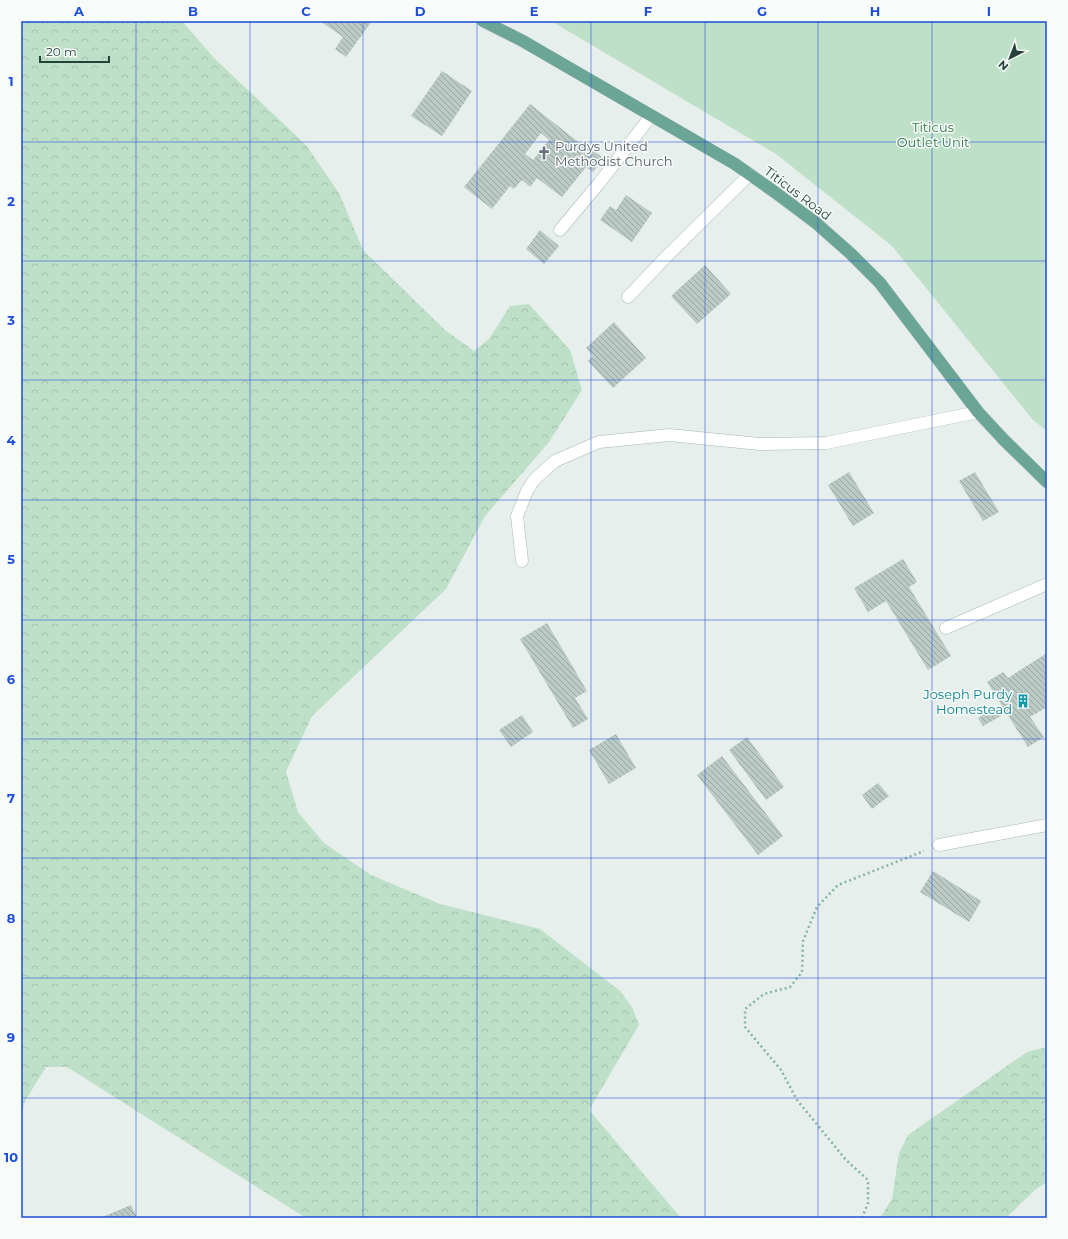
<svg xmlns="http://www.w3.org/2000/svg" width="1068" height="1239" viewBox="0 0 1068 1239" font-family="Montserrat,sans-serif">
<defs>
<pattern id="forest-crowns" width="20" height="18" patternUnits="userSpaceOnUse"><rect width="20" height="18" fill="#bfe0c8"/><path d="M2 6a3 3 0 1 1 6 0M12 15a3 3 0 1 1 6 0" fill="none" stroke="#a4c1ad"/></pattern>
<pattern id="building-back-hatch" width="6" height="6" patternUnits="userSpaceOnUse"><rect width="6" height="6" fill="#bbcac4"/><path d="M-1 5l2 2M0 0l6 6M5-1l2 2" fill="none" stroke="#98a6a0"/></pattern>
</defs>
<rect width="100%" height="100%" fill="#e6efeb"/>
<path fill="url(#forest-crowns)" d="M 21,21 L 182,21 L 214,58 L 306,145 L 339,193 L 363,250 L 445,330 L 474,351 L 489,339 L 510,306 L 529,304 L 570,350 L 582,390 L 549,442 L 485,516 L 446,589 L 312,716 L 286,772 L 298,812 L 324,843 L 371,875 L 440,904 L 540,929 L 620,991 L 632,1007 L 639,1025 L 589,1110 L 681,1218 L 306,1218 L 67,1067 L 46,1067 L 25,1101 L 21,1116 Z
M 1047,1047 L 1047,1182 L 1035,1190 L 1006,1218 L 880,1218 L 892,1199 L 899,1153 L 908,1135 L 1027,1052 Z"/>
<path fill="#bfe0c8" d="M 551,21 L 1047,21 L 1047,431 L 1033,420 L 892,246 L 776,154 Z"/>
<path fill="url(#building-back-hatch)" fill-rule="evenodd" d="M 320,21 L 372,21 L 346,57 L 335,49 L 343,37 Z
M 442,71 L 472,91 L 442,136 L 411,116 Z
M 530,104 L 586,148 L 588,146 L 603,158 L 593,172 L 586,167 L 562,197 L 537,178 L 530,187 L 522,180 L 514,189 L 510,186 L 492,209 L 464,187 ZM 541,133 L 549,140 L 533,160 L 525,154 Z
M 626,195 L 652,213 L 632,242 L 600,220 L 610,206 L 616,210 Z
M 540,230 L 559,246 L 544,264 L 526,249 Z
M 705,265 L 731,294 L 697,324 L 671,296 Z
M 614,322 L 646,358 L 613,388 L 588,361 L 593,356 L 586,348 Z
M 849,472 L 874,513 L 853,526 L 828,485 Z
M 975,472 L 999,512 L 983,521 L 959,481 Z
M 903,559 L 917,582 L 909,587 L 951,656 L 928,670 L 886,601 L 868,612 L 854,588 Z
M 547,623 L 587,691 L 575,698 L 588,719 L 573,728 L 520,639 Z
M 1047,653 L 1047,707 L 1030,717 L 1044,737 L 1028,747 L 987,682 L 1003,672 L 1008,678 Z
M 996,707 L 1001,716 L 983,726 L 978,718 Z
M 522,715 L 533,732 L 511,747 L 499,730 Z
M 616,734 L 636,768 L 609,784 L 589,750 Z
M 747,737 L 784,787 L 766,800 L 729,750 Z
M 722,756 L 783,836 L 758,855 L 697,775 Z
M 878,783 L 889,796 L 872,809 L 862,795 Z
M 933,871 L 981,901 L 969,922 L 920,892 Z
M 131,1205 L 137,1218 L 100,1218 Z"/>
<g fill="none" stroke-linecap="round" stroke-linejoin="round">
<g stroke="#a8b8b2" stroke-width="13">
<path id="minor" d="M 560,230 L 600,182 L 651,116
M 628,297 L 665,258 L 750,174
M 522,561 L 517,516 L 527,491 L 534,480 L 555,461 L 599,442 L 669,435 L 760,444 L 826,443 L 978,412
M 946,628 L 1047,584
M 939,845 L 1047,825"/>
</g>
<g stroke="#c2cac8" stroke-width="13">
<path id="major" d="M 483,21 L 521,40 L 735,164 L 776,193 L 816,223 L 850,253 L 880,283 L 978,412 L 1004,440 L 1047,482"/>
</g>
<path stroke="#86b3a5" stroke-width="2.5" stroke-dasharray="2 3" stroke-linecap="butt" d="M 862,1218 L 868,1203 L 868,1180 L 846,1160 L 797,1100 L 781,1070 L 745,1027 L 745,1009 L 764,994 L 790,987 L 802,972 L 803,941 L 817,907 L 838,885 L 924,851"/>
<use href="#minor" stroke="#fff" stroke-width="12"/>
<use href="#major" stroke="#6aa596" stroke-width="12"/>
</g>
<path fill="none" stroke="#1d4ed8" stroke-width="1" stroke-opacity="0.55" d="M 136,21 L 136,1218M 250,21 L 250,1218M 363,21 L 363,1218M 477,21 L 477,1218M 591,21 L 591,1218M 705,21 L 705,1218M 818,21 L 818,1218M 932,21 L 932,1218M 21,142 L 1047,142M 21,261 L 1047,261M 21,380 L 1047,380M 21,500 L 1047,500M 21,620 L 1047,620M 21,739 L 1047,739M 21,858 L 1047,858M 21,978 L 1047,978M 21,1098 L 1047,1098"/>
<defs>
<g id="church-bare" transform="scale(1.08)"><path d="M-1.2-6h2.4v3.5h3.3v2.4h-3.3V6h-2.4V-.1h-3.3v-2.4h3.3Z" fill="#6b7280" stroke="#f7fbf9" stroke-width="2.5" paint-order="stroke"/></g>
<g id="building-bare" transform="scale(1.08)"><path d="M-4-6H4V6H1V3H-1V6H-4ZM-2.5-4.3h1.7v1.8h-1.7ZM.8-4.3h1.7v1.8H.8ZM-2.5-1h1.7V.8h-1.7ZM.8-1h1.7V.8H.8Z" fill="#0f9aa8" stroke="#f7fbf9" stroke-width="2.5" paint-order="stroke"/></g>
</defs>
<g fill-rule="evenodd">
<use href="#church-bare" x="544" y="153"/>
<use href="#building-bare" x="1023" y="701"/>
</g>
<g text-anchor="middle" stroke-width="3" stroke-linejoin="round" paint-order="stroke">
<g font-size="13" fill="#2d7a4b" stroke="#f7fbf9">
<text x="933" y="132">Titicus<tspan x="933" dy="15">Outlet Unit</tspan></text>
</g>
<g font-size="13" fill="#5b616d" stroke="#f7fbf9" text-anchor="start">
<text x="555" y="151">Purdys United<tspan x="555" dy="15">Methodist Church</tspan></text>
</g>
<g font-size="13" fill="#24423a" stroke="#f7fbf9">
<text transform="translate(798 193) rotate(37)" y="5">Titicus Road</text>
</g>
<g font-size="13" fill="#0d838f" stroke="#f7fbf9" text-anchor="end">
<text x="1012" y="699">Joseph Purdy<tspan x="1012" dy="15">Homestead</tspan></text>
</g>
</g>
<rect width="1068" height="1239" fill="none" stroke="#f7fbf9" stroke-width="44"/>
<g transform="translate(1010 58) rotate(222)" stroke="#f7fbf9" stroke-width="3" paint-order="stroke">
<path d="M0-3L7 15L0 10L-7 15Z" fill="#24423a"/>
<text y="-6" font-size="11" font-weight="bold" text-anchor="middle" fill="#24423a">N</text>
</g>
<path d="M40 56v6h69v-6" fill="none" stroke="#24423a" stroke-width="2"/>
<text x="46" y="56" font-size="12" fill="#24423a" stroke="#f7fbf9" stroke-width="3" paint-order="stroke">20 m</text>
<rect x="22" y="22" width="1024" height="1195" fill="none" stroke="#1d4ed8" stroke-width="1.5"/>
<g font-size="13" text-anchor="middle" font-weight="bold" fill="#1d4ed8">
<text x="79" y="16">A</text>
<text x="193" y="16">B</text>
<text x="306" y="16">C</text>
<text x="420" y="16">D</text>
<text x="534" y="16">E</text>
<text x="648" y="16">F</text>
<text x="762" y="16">G</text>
<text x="875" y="16">H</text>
<text x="989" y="16">I</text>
<text x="11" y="86">1</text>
<text x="11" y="206">2</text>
<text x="11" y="325">3</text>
<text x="11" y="445">4</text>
<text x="11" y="564">5</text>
<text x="11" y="684">6</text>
<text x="11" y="803">7</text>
<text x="11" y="923">8</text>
<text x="11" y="1042">9</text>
<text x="11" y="1162">10</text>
</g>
</svg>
